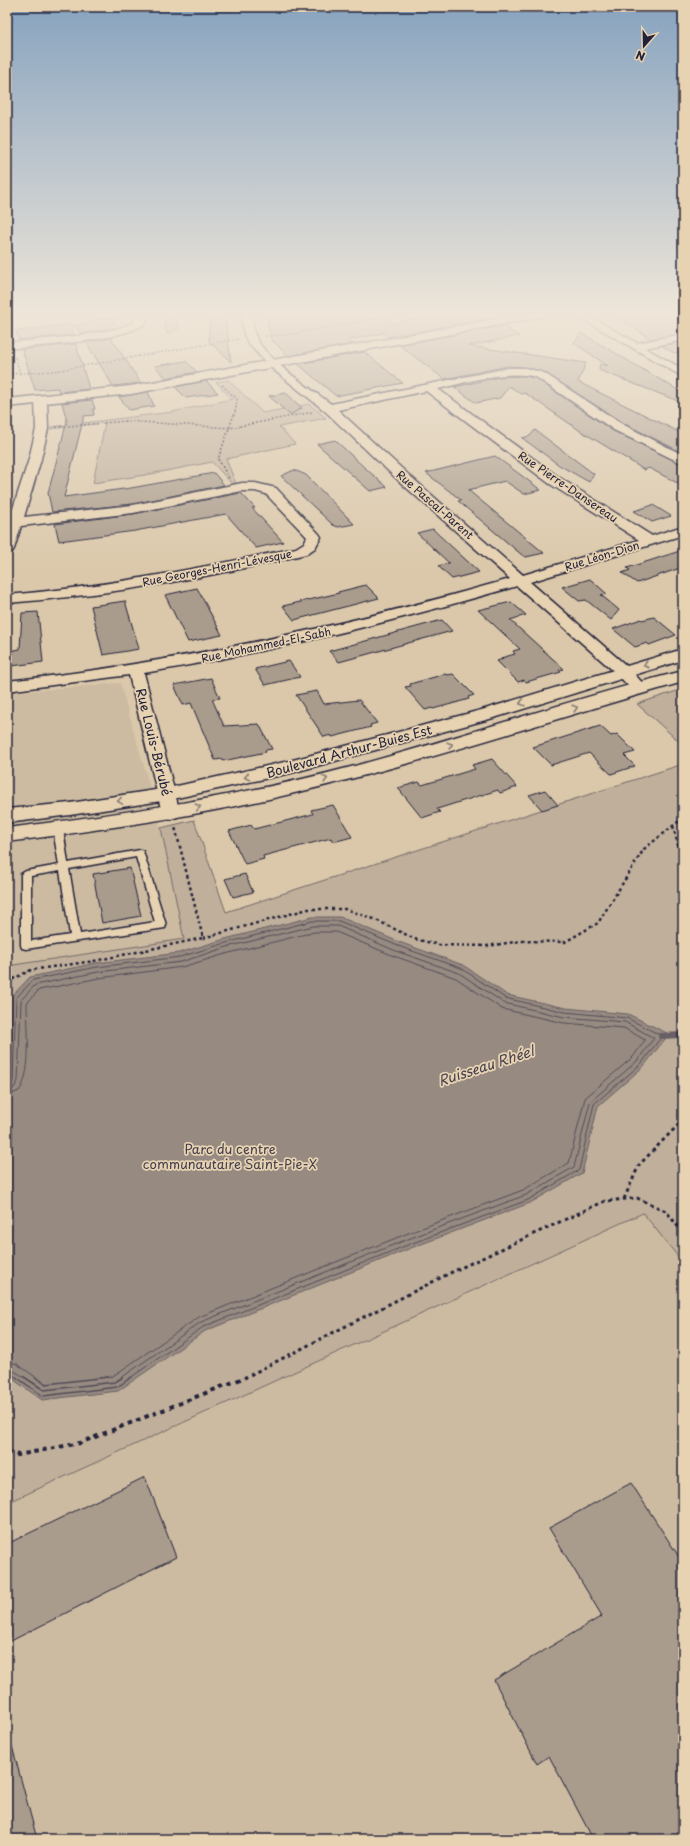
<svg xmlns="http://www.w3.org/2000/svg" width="690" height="1846" viewBox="0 0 690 1846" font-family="'Playpen Sans',sans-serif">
<rect width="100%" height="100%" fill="#dbc8aa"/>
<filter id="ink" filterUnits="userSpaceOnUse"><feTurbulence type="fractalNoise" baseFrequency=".025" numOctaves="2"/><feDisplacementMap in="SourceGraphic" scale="8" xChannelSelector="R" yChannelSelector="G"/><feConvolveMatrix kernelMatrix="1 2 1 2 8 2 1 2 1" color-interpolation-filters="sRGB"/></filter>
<g filter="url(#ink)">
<path fill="#ccbba1" d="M 120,683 L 158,815 L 184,939 L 7,966 L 7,693 Z
M 683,1195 L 683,1839 L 7,1839 L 7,1503 Z"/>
<path fill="#c0af9a" stroke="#71686a" d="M 228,380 L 263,413 L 309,404 L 326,418 L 279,427 L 295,444 L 226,459 L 236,484 L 233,485 L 212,462 L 145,475 L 93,483 L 105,423 L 50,429 L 51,427 L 172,412 L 232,399 L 216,382 Z
M 683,689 L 683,745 L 637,704 Z
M 683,764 L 683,1195 L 682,1196 L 683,1198 L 683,1263 L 643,1213 L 7,1503 L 7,966 L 184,939 L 161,828 L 194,820 L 226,912 Z"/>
<path fill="#978a81" stroke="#686065" d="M 312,917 L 340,917 L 399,942 L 463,965 L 507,995 L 566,1008 L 628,1014 L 669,1034 L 643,1067 L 598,1106 L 582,1173 L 530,1203 L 411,1248 L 205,1331 L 118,1391 L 42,1400 L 7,1375 L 7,1097 L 11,1063 L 12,996 L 30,977 L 96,963 L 179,953 L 225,939 Z"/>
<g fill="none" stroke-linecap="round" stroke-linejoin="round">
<path stroke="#514c57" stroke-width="1" d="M 7,1085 L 13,1081 L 16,998 L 33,980 L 97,967 L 180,957 L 226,943 L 312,921 L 339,921 L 398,946 L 461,968 L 505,998 L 565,1012 L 627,1018 L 662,1036 L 641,1064 L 594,1104 L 579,1170 L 528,1200 L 410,1244 L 203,1327 L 130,1378
M 7,1090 L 14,1088 L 18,1081 L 21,1000 L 35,985 L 98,972 L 181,962 L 227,947 L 313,926 L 338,926 L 396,951 L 459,973 L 504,1003 L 564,1017 L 625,1022 L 654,1038 L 637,1061 L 590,1102 L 574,1167 L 526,1195 L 408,1239 L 201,1322 L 121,1378
M 7,1096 L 19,1091 C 33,1072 27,1026 27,1003 L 39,990 L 99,978 L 182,967 L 229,953 L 314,932 L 336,932 L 394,956 L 456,978 L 502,1009 L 564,1023 L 624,1028 L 645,1040 L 633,1057 L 585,1098 L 569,1163 L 523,1190 L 406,1234 L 199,1317 L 113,1376 L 99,1378
M 7,1361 L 17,1364 L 37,1378
M 7,1367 L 26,1378
M 7,1373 L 11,1373 L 17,1378"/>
<path stroke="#514c57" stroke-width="1.5" d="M 16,1377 L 43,1396 L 117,1387 L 132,1377
M 24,1377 L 44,1390 L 115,1382 L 123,1377
M 35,1377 L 46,1384 L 108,1377"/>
<path stroke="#686065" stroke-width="6" d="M 661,1036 L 683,1035"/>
</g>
<path fill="#aa9c8c" stroke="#22223b" d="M 176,314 L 179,328 L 167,334 L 162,315 Z
M 209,314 L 225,314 L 231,362 L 209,341 Z
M 266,314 L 389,314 L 390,324 L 433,316 L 440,315 L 443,317 L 460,314 L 486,314 L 492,318 L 389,337 L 384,333 L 348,340 L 353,344 L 288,356 L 271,339 Z
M 612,314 L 683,314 L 683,333 L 651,339 Z
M 122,315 L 106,330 L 80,334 L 75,325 Z
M 71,324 L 74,335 L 19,340 L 16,331 Z
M 503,326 L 519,336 L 469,346 L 586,363 L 578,382 L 683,434 L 683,453 L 623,423 L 544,372 L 525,367 L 508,366 L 444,379 L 399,345 Z
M 581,333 L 683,393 L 683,403 L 599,370 L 600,364 L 608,366 L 574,343 Z
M 111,338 L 141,383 L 113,386 L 86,342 Z
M 683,342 L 683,351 L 674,353 L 662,346 Z
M 76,344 L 89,389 L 59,392 L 58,388 L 35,390 L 22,349 Z
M 364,352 L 403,383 L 336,396 L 298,364 Z
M 186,361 L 197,372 L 166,378 L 155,366 Z
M 524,376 L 535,378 L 613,431 L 683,465 L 683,486 L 649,468 L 644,470 L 635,464 L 579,430 L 525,393 L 521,394 L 509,386 L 500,398 L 476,403 L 454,387 L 500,377 Z
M 206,381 L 218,393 L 186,398 L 175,387 Z
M 148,392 L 154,406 L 129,410 L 119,397 Z
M 286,393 L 302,408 L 290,415 L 269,396 Z
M 92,400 L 95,409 L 93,409 L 94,415 L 84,416 L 64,497 L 131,488 L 214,473 L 224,485 L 133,504 L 52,512 L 48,493 L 67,421 L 62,403 Z
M 535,430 L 594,474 L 589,482 L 559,465 L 522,438 L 530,436 Z
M 335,440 L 365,468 L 387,487 L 370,491 L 317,444 Z
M 495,456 L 541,490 L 524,494 L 505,481 L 468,490 L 544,553 L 526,557 L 522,555 L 458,501 L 461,500 L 426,473 Z
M 294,470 L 306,475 L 354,524 L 338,527 L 333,525 L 281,476 Z
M 241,493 L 255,508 L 252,508 L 283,542 L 256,548 L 226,514 L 135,531 L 59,541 L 55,524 L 133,514 Z
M 653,505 L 671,516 L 652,522 L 634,511 Z
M 433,529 L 439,535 L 479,572 L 452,579 L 438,566 L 449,563 L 417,533 Z
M 683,550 L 683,567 L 637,583 L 622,573 L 630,570 L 627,568 Z
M 590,579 L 607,594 L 601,595 L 619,610 L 611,620 L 586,600 L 579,601 L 562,587 Z
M 366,585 L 379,598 L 294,620 L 283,606 L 339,593 L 338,592 Z
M 197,588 L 222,635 L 188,642 L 165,595 Z
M 125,601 L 139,649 L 103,655 L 91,606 Z
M 511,602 L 526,615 L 510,620 L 564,669 L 559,670 L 561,672 L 526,682 L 524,680 L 518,682 L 497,661 L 503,659 L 501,658 L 515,654 L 513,651 L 520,649 L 478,610 Z
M 38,612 L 43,662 L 11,666 L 10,651 L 20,649 L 22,613 Z
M 654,617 L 676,635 L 649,645 L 647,643 L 635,647 L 613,629 L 641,619 L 642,620 Z
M 442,620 L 452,631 L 339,662 L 329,651 Z
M 289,661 L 300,677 L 265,685 L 255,669 Z
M 445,674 L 447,675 L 453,674 L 474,695 L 468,697 L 469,699 L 455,703 L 433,709 L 432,708 L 425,710 L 405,687 L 411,686 L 410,684 Z
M 211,678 L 220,698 L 212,699 L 224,726 L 259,724 L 272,749 L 265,750 L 266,752 L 223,761 L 222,759 L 215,760 L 191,703 L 183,705 L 174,685 Z
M 317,691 L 324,704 L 359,700 L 377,723 L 370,725 L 371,727 L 348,733 L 332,737 L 331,735 L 324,737 L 296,695 Z
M 600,726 L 611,736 L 617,734 L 635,752 L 624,755 L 635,766 L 611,774 L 589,753 L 551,765 L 533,747 Z
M 492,759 L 517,787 L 500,793 L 498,790 L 437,809 L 440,812 L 422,818 L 398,788 L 419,782 L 422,785 L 475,769 L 472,765 Z
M 545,790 L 558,805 L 542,810 L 529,795 Z
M 333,805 L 352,837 L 333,842 L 331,838 L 263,856 L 264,859 L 245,864 L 229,831 L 251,825 L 254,829 L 313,814 L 311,810 Z
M 130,868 L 141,916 L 102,923 L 93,874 Z
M 245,874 L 253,892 L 233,897 L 225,879 Z
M 145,1477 L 176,1557 L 7,1643 L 7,1544 Z
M 631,1483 L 683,1563 L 683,1839 L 593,1839 L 549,1756 L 537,1764 L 494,1680 L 602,1616 L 549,1528 Z
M 7,1746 L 12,1746 L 37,1839 L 7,1839 Z"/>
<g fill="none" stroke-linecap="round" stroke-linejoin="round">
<g stroke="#22223b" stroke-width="3">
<path id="lane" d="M 58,826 L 63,829 L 68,863 L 140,850 L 143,851 L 166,925 L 165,928 L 26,949 L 22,948 L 21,945 L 21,874 L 26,871 L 59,865 L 53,829 ZM 136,857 L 155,922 L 80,934 L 69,869 ZM 60,871 L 70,935 L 31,941 L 31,876 Z"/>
</g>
<g stroke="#22223b" stroke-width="3">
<path id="street" d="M 129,314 L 140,314 L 147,321 C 132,341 34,346 7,349 L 7,343 C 37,339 113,336 135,321 Z
M 241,314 L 251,314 C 253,323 253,333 258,341 C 271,363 310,388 331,404 L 508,368 L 525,368 L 544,373 L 622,424 L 683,455 L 683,464 L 614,430 L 536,377 C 505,369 469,382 438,389 L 560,478 L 652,536 L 683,526 L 683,535 L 530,582 L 629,668 L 647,688 L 645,691 L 639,693 L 633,691 L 617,674 L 517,586 C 395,621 271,652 144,673 L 180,813 L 177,817 L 171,819 L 165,817 L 162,813 L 129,675 L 7,691 L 7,681 C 178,663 344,626 510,579 L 400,482 L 325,411 L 269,366 L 248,343 L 244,334 ZM 426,391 L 550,484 L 639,540 L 523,575 L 410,476 L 338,410 Z
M 574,314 L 586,314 L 637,343 L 683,334 L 683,340 L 645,348 L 683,369 L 683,377 Z
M 41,396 L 47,400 L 48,429 L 41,459 L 24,517 L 133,505 L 242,483 L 255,483 L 276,488 L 319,534 L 321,537 L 315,548 L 306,554 C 208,578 108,595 7,603 L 7,595 C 105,587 200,568 296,548 L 304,543 L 307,537 L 266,494 L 255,491 L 242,491 L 133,513 L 21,526 L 14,549 L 12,552 L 7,553 L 7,527 L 29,459 L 36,429 L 35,400 Z"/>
</g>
<g stroke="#22223b" stroke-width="3">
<path id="secondary" d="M 523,314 L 547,314 L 541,317 L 131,394 L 7,407 L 7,399 L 131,386 Z
M 683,649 L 683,660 L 497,717 L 291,773 L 168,800 L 70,815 L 7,823 L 7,809 L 70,803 L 168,788 L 289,761 L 485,709 Z
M 683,671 L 683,682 C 556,718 431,760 303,791 C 206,815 106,829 7,842 L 7,828 C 121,814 236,797 347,768 C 460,738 570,699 683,671 Z"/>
</g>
<path stroke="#22223b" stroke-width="1.5" stroke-dasharray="2 2" stroke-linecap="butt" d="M 265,336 L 286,335 L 401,314
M 15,357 L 20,373
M 7,374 L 54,371 L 238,339
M 222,385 L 237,399 L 236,409 L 218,459 L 229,478
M 56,427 L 127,421 L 230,428 L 313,412"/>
<path stroke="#22223b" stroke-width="2.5" stroke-dasharray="3 3" stroke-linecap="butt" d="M 673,826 L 678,845 L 683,851
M 203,938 L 308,909 L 345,909 L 374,919 L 415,939 L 439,945 L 487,946 L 521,941 L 565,942 L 598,923 L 644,849 L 683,818
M 7,982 L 31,970 L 94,961 L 203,938 L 175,827"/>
<path stroke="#22223b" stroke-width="3" stroke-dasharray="3.5 3.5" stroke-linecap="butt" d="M 624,1199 L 639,1165 L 683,1120
M 244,1378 L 454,1271 L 605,1201 L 637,1198 L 666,1211 L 683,1233"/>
<path stroke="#22223b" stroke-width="4" stroke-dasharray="4.5 4.5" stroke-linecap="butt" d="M 7,1452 L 18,1455 L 80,1443 L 246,1377"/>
<use href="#lane" fill="#e7d2b1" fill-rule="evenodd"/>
<use href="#street" fill="#e7d2b1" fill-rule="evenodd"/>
<use href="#secondary" fill="#e7d2b1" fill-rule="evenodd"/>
</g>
<defs><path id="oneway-chevron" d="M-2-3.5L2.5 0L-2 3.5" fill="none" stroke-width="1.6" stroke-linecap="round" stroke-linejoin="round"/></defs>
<g stroke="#847a76">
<use href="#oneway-chevron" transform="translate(646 665) rotate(164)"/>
<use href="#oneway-chevron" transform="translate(522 703) rotate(162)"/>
<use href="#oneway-chevron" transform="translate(575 708) rotate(-17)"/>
<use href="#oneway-chevron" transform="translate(450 745) rotate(-16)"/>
<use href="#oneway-chevron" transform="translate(247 777) rotate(167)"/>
<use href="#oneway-chevron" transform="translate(325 779) rotate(-15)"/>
<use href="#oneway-chevron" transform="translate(120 801) rotate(171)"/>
<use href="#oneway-chevron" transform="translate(198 807) rotate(-12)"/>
</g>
</g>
<linearGradient id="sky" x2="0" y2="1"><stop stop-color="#87a3bf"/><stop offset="0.55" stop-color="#efe6d9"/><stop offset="1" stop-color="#efe6d9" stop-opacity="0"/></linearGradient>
<rect width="690" height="572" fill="url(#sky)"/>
<g text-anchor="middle" stroke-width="3.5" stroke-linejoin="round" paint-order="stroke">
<g font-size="11" fill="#22223b" stroke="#e7d2b1">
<text transform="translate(568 487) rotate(34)" y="4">Rue Pierre-Dansereau</text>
<text transform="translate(435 505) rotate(41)" y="4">Rue Pascal-Parent</text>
<text transform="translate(602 556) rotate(-17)" y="4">Rue Léon-Dion</text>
<text transform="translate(217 568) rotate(-11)" y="4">Rue Georges-Henri-Lévesque</text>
<text transform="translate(266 645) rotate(-12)" y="4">Rue Mohammed-El-Sabh</text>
</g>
<g font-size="13" fill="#22223b" stroke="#e7d2b1">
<text transform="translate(154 742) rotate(76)" y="5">Rue Louis-Bérubé</text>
<text transform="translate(349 751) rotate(-15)" y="5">Boulevard Arthur-Buies Est</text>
</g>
<g font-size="13" fill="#423e4e" stroke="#e7d2b1">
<text x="230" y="1154">Parc du centre<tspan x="230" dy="15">communautaire Saint-Pie-X</tspan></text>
</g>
<g font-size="14" font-style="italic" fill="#454150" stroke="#e7d2b1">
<text transform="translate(486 1066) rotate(-18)" y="5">Ruisseau Rhéel</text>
</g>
</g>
<rect width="690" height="1846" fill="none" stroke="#e7d2b1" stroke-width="24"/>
<rect x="12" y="12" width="666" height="1822" fill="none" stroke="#22223b" stroke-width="1.5" filter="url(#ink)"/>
<g transform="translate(644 46) rotate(200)" stroke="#e7d2b1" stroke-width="3" paint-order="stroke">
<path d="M0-3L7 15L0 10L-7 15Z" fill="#22223b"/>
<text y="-6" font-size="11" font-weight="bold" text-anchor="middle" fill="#22223b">N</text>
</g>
</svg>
